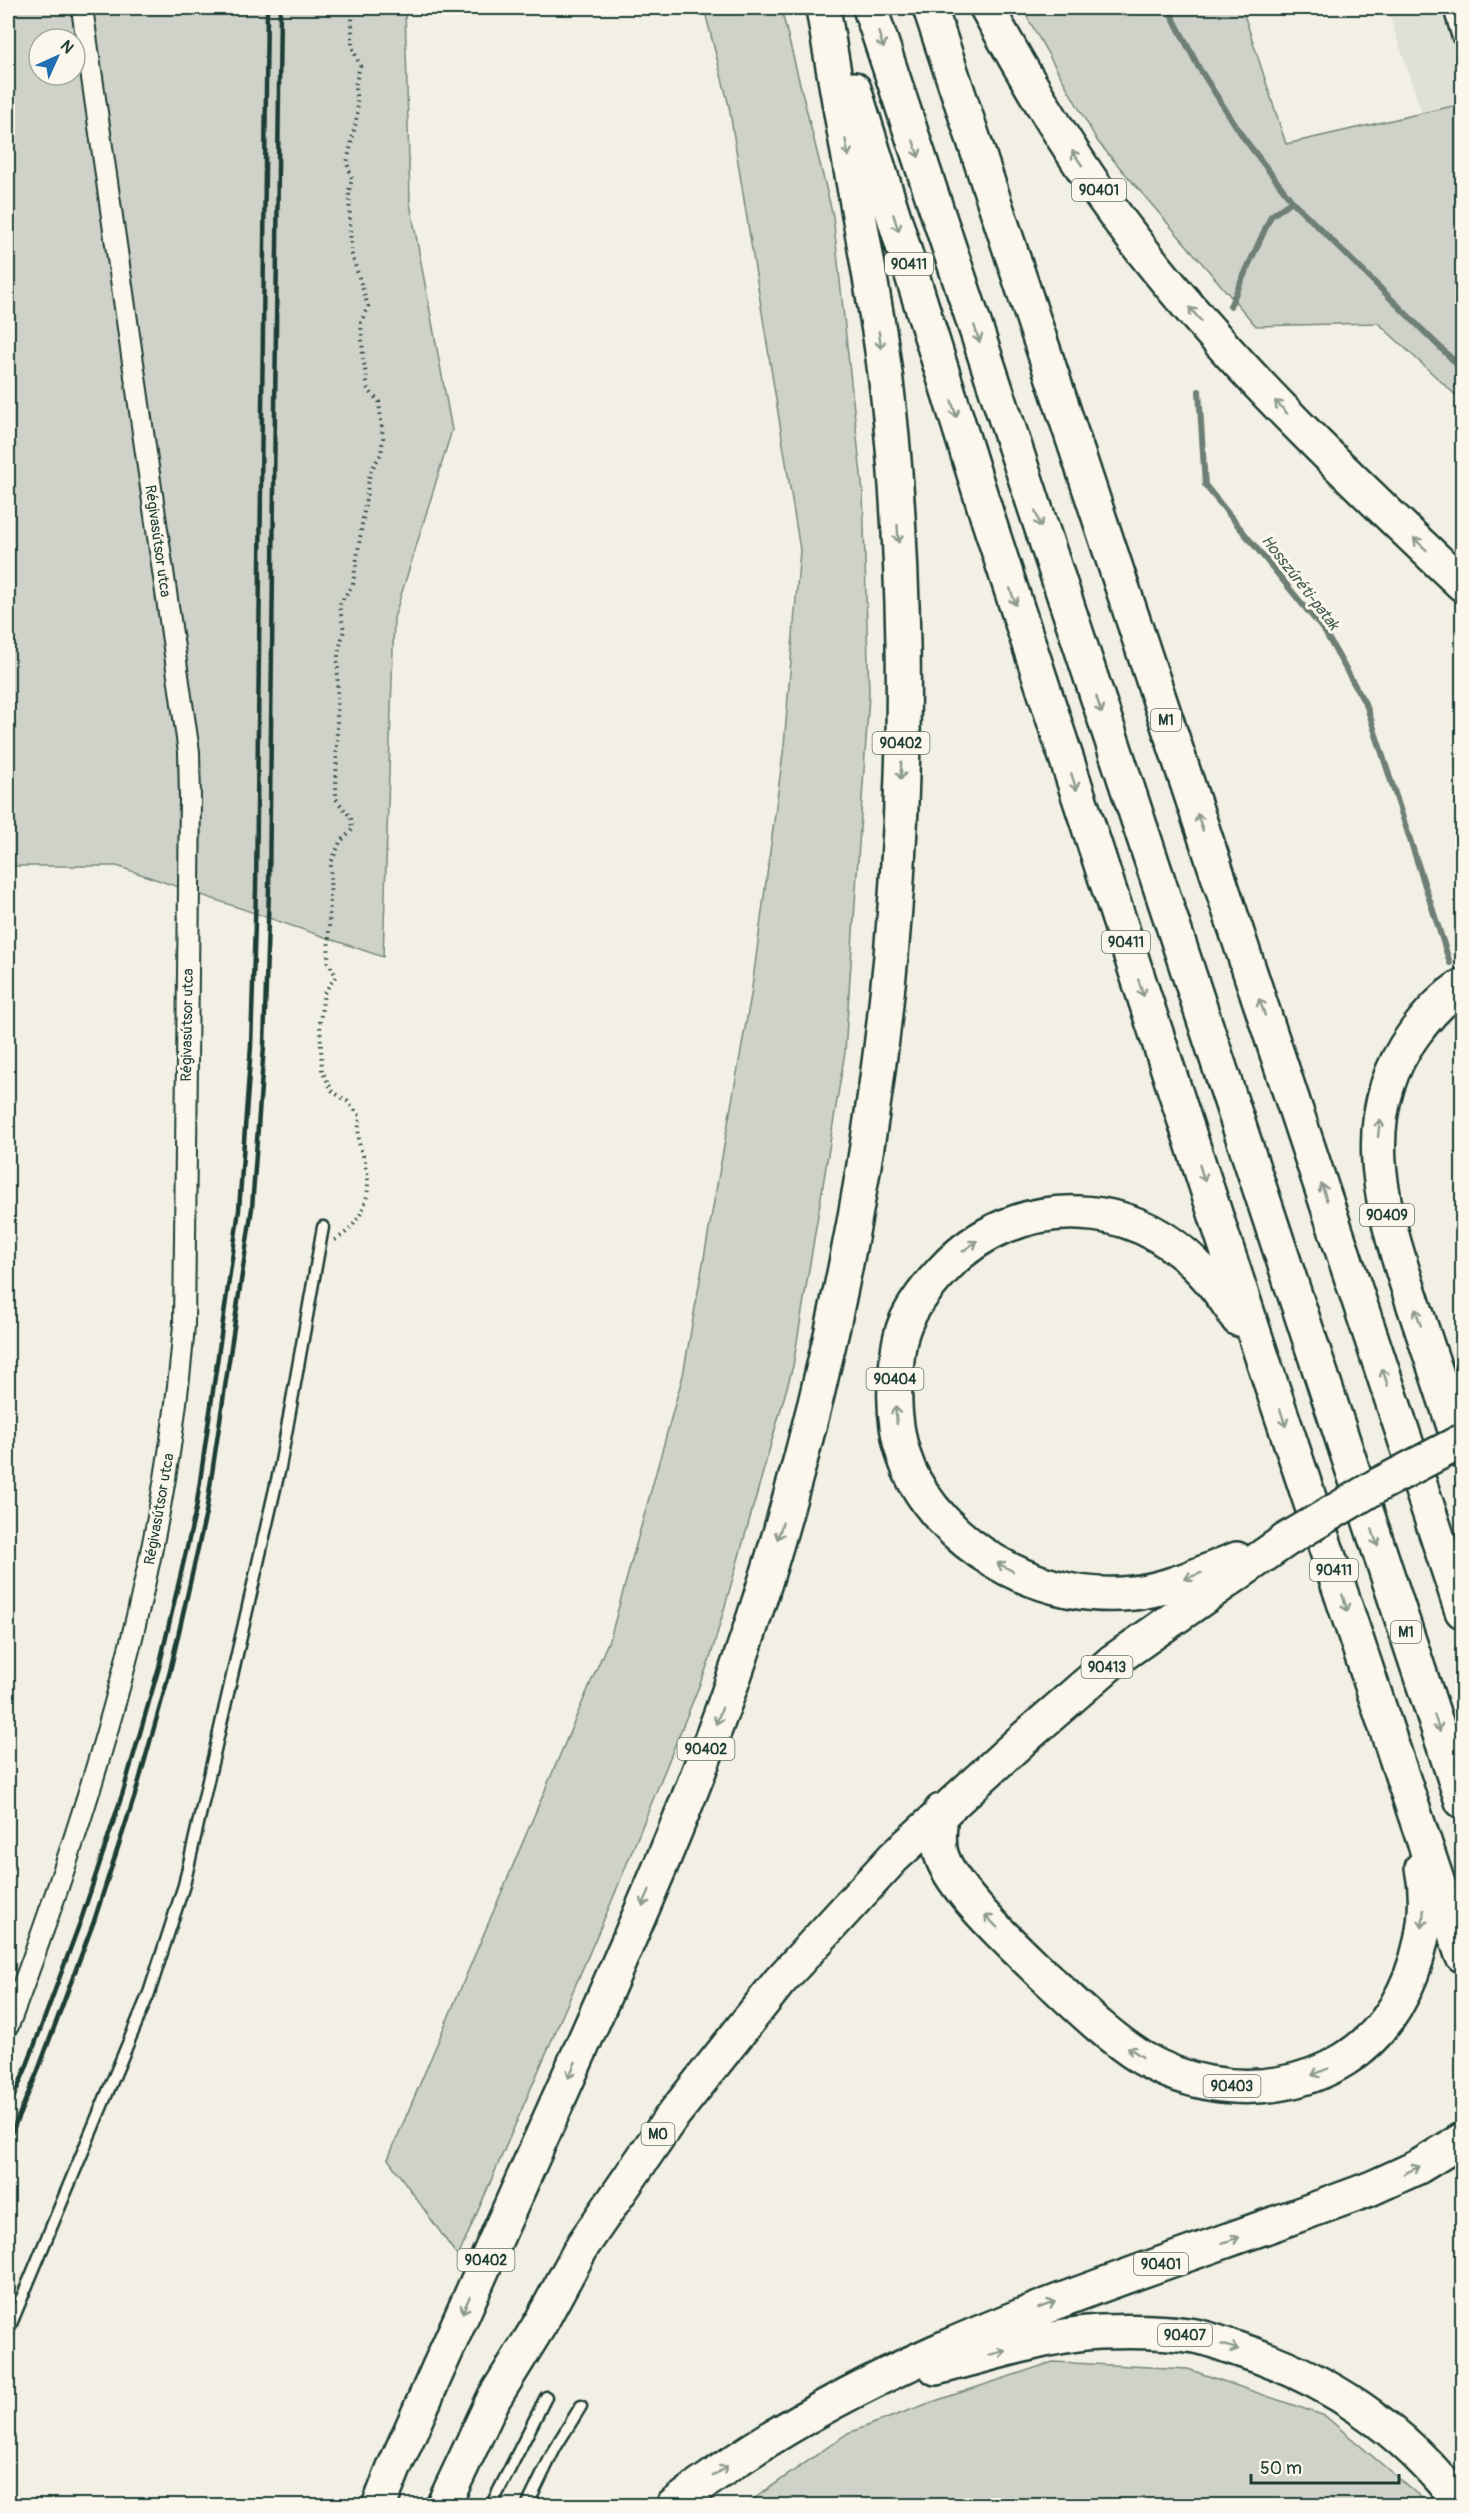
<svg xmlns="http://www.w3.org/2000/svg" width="1470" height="2513" viewBox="0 0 1470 2513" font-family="Pangolin,sans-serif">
<rect width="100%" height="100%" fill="#f2f0e5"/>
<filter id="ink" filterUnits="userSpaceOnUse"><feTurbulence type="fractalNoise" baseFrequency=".0167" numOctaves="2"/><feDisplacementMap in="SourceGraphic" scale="12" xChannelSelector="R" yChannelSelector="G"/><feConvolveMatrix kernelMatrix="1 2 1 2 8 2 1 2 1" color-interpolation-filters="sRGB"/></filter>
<g filter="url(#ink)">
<path fill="#e0e1d6" d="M 1387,8 L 1462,8 L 1462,104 L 1422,114 Z"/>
<path fill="#cfd2c8" stroke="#77887e" stroke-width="1.5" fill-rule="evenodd" d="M 8,8 L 405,8 L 410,203 L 452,430 L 394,618 L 383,957 L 117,866 L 8,866 ZM 39,39 L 75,39 L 75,75 L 39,75 Z
M 704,8 L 781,8 L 833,216 L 863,493 L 869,695 L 845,1052 L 793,1366 L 710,1659 L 611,1903 L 458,2257 L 388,2159 L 611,1635 L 683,1375 L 751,995 L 784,746 L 800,550 L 729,106 Z
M 1022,8 L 1242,8 L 1286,144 L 1462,104 L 1462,401 L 1378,323 L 1256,326 L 1098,142 Z
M 1053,2362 L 1188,2369 L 1325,2416 L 1430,2505 L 745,2505 L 848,2433 L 932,2402 Z"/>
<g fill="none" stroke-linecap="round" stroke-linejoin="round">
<path stroke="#6e7f75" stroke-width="6" d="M 1168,8 L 1199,68 L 1243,137 L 1292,201 L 1462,369
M 1230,306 L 1271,216 L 1292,201
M 1199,391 L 1205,485 L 1325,632 L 1367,707 L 1450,963"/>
<g stroke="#1f3d34" stroke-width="15">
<path id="lane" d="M 1449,8 L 1458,38 L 1462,37
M 8,2331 L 149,1993 L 184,1885 L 280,1467 L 323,1227
M 491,2506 L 546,2397
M 527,2506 L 555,2448 L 581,2406"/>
</g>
<g stroke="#1f3d34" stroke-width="24">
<path id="street" d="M 8,2026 C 93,1801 165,1566 184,1325 L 190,798 L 189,752 L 82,8"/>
</g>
<g stroke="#1f3d34" stroke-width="38">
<path id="highway" d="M 870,8 L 1462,1801
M 930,8 L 1462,1611
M 987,8 C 1033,91 1082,174 1141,249 C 1237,371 1350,478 1462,584
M 854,89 L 989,522 L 1264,1363 L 1462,1955
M 1462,986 C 1443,998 1427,1016 1414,1034 C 1349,1122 1387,1224 1418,1318 C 1433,1363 1448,1407 1462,1452
M 1237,1559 C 1203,1572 1170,1589 1133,1593 C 1049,1603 957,1556 915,1482 C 897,1449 892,1408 896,1371 C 897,1356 899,1338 905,1324 C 913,1304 929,1285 943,1270 C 978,1231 1028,1211 1079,1213 C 1151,1215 1202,1260 1238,1319
M 941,1811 C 940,1826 937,1843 942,1857 C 954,1891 1011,1944 1038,1970 C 1071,2000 1104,2034 1142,2058 C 1224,2107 1343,2094 1395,2008 C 1419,1968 1432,1914 1422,1868
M 936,2368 C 986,2356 1050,2334 1100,2332 C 1130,2331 1165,2331 1195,2336 C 1208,2338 1222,2344 1234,2348 C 1325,2376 1405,2429 1462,2506
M 379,2506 L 394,2468 C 453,2335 513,2202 572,2069 C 629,1940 687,1811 734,1677 C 848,1347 909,994 903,644 C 901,542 895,437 880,337 C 862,227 841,117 823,8
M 443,2506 L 494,2398 L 540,2324 L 583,2245 L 670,2119 L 779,1982 L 894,1857 L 1021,1741 L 1113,1661 L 1286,1540
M 673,2506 C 879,2344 1132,2279 1372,2188 L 1418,2167 L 1462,2140"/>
</g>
<path stroke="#1f3d34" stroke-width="4" stroke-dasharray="1.5 4.5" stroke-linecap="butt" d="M 335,1240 C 361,1225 373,1197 366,1167 C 365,1158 359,1149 359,1140 C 358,1132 359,1124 360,1116 L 347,1101 L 333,1092 L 322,1071 L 320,1021 L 324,993 L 336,976 L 328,962 L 331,863 L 340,842 L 352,830 L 351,818 L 336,799 L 338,653 L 344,630 L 339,605 L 353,584 L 370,472 L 381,454 L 383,438 L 379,402 L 368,389 L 363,356 L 361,323 L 368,306 L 351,252 L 349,191 L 352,178 L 347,163 L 358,111 L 355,86 L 360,66 L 352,46 L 352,8"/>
<use href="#lane" stroke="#fbf7ec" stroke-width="10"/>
<use href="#street" stroke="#fbf7ec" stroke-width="20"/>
<use href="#highway" stroke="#fbf7ec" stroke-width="33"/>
<path stroke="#1f3d34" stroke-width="4.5" d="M 8,2110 L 26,2068 L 82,1917 L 123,1792 L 159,1667 L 196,1509 L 239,1210 L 251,1046 L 256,890 L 267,8
M 8,2141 L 37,2073 L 94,1921 L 135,1795 L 170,1671 L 206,1513 L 252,1208 L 264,1046 L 269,889 L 280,8"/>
<g stroke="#1f3d34" stroke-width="38" stroke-linecap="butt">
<path id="highway-bridge" d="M 1286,1540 L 1380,1484 L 1462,1441"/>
</g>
<use href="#highway-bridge" stroke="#fbf7ec" stroke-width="33"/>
</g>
<defs><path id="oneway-shaft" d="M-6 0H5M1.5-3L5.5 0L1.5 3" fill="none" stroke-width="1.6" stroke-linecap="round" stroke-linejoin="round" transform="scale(1.5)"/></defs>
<g stroke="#8d9a90">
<use href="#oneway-shaft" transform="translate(881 40) rotate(72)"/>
<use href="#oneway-shaft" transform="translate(847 148) rotate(80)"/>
<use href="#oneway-shaft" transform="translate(916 149) rotate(72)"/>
<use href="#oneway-shaft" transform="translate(1077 158) rotate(-124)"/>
<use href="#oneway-shaft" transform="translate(896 223) rotate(73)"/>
<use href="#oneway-shaft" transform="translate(1195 314) rotate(-131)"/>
<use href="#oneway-shaft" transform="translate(977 334) rotate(72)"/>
<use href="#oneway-shaft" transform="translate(880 340) rotate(82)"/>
<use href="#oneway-shaft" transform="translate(1281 407) rotate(-134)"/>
<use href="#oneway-shaft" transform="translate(954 409) rotate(73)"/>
<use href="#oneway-shaft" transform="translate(1038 519) rotate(72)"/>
<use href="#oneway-shaft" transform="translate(898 534) rotate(87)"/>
<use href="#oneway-shaft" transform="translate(1420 544) rotate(-137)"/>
<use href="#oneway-shaft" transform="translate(1013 597) rotate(72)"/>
<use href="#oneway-shaft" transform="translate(1099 705) rotate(72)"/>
<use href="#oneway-shaft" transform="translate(901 771) rotate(91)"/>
<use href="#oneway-shaft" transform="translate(1074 782) rotate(72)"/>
<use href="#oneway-shaft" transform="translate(1200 822) rotate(-109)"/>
<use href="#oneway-shaft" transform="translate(1141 988) rotate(72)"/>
<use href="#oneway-shaft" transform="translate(1262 1007) rotate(-109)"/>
<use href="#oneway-shaft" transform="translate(1379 1128) rotate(-84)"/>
<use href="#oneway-shaft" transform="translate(1202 1173) rotate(72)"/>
<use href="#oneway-shaft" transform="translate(1324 1192) rotate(-108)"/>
<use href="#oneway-shaft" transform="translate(970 1246) rotate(-35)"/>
<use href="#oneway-shaft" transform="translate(1418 1317) rotate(-108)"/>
<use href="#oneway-shaft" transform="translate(1385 1377) rotate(-108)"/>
<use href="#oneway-shaft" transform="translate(896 1415) rotate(-95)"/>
<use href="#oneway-shaft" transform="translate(1283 1418) rotate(72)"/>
<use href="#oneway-shaft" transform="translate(780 1531) rotate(107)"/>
<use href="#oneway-shaft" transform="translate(1375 1538) rotate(72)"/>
<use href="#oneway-shaft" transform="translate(1005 1567) rotate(-152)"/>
<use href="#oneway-shaft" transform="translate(1193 1576) rotate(159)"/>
<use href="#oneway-shaft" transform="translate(1345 1603) rotate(72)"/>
<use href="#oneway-shaft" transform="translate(719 1716) rotate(111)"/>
<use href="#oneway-shaft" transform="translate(1437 1723) rotate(72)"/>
<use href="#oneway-shaft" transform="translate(646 1898) rotate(113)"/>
<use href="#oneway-shaft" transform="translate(1423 1919) rotate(95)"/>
<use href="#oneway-shaft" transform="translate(991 1921) rotate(-134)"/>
<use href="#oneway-shaft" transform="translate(1135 2052) rotate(-146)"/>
<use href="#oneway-shaft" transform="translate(572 2070) rotate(114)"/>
<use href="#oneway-shaft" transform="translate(1320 2072) rotate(157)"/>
<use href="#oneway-shaft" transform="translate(1412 2170) rotate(-26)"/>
<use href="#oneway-shaft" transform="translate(1231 2240) rotate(-19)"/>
<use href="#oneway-shaft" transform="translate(466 2305) rotate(114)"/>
<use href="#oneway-shaft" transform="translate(1047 2305) rotate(-21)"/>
<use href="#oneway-shaft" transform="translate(1230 2347) rotate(17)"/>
<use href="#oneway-shaft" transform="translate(997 2353) rotate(-14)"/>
<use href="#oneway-shaft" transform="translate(720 2471) rotate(-35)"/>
</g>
</g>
<g text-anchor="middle" stroke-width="6" stroke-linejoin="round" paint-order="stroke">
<g fill="#fbf7ec" stroke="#61756b" stroke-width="1.5">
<rect x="1072" y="179" width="54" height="22" rx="4.5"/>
<rect x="885" y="253" width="48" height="22" rx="4.5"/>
<rect x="1151" y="709" width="30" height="22" rx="4.5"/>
<rect x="872.5" y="732" width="57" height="22" rx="4.5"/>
<rect x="1102" y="931" width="48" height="22" rx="4.5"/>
<rect x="1360" y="1204" width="54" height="22" rx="4.5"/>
<rect x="866.5" y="1368" width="57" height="22" rx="4.5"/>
<rect x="1310" y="1559" width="48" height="22" rx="4.5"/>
<rect x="1391" y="1621" width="30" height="22" rx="4.5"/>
<rect x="1081.5" y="1656" width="51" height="22" rx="4.5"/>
<rect x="677.5" y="1738" width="57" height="22" rx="4.5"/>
<rect x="1203.5" y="2075" width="57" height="22" rx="4.5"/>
<rect x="641.5" y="2123" width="33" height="22" rx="4.5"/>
<rect x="457.5" y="2249" width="57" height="22" rx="4.5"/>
<rect x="1134" y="2253" width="54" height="22" rx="4.5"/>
<rect x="1158" y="2324" width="54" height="22" rx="4.5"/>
</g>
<g font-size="14" font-weight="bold" fill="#1f3d34">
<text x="1099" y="195">90401</text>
<text x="909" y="269">90411</text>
<text x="1166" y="725">M1</text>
<text x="901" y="748">90402</text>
<text x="1126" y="947">90411</text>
<text x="1387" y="1220">90409</text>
<text x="895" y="1384">90404</text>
<text x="1334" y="1575">90411</text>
<text x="1406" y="1637">M1</text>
<text x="1107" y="1672">90413</text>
<text x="706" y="1754">90402</text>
<text x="1232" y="2091">90403</text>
<text x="658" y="2139">M0</text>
<text x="486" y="2265">90402</text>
<text x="1161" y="2269">90401</text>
<text x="1185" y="2340">90407</text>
</g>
<g font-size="15" fill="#1f3d34" stroke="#fbf7ec">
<text transform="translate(158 541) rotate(82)" y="5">Régivasútsor utca</text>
<text transform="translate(187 1025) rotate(-89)" y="5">Régivasútsor utca</text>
<text transform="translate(159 1509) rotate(-80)" y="5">Régivasútsor utca</text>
</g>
<g font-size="16" font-style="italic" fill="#465e55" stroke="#fbf7ec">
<text transform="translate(1301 582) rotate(52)" y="6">Hosszúréti-patak</text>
</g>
</g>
<rect width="1470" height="2513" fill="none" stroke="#fbf7ec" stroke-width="30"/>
<rect x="15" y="15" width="1440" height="2483" fill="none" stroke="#1f3d34" stroke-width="2" filter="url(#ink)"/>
<g transform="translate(57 57) rotate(45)"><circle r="28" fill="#fbf7ec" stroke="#a3ada2" stroke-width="1.5"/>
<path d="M0-4.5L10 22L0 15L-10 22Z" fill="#1f6fb2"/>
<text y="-9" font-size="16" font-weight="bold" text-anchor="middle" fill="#1f3d34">N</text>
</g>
<path d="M1251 2474v9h148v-9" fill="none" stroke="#1f3d34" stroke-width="3"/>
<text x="1260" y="2474" font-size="18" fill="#1f3d34" stroke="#fbf7ec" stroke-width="4.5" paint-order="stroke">50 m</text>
</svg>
